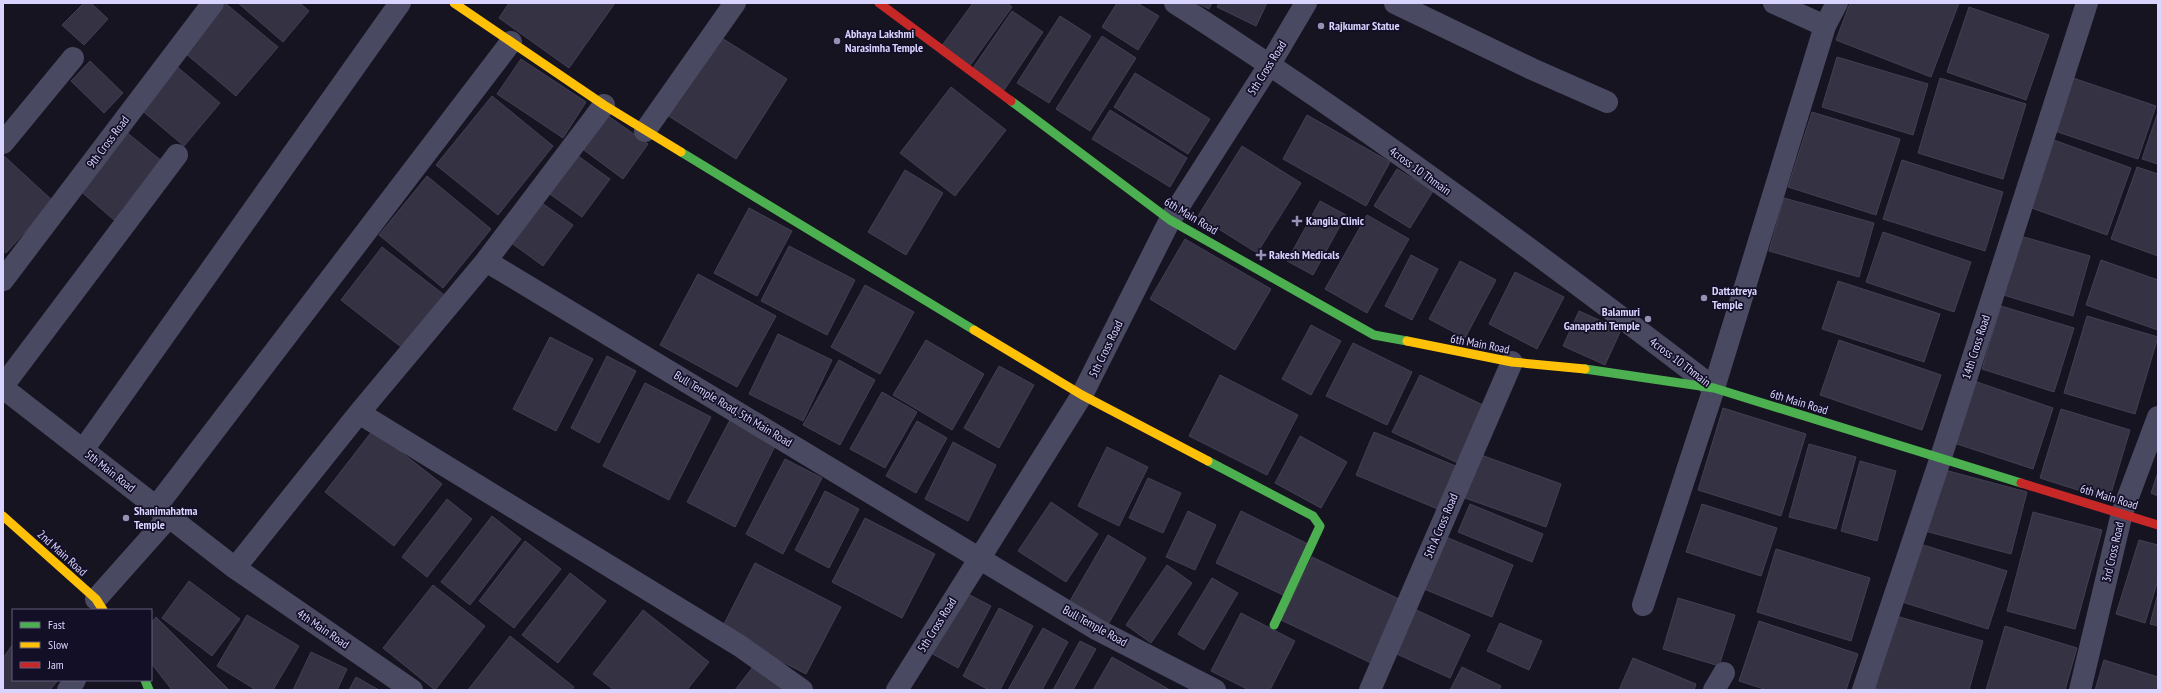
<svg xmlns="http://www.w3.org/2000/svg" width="2161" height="693" viewBox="0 0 2161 693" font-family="'PT Sans Narrow',sans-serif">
<rect width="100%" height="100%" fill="#161421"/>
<path fill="#343243" stroke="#433f54" d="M 84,3 L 91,3 L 108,19 L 84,45 L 62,25 Z
M 217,3 L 225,3 L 278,47 L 236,96 L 179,48 Z
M 238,3 L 300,3 L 309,11 L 283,42 Z
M 509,3 L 615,3 L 569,68 L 499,18 Z
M 973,3 L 1007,3 L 1012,7 L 969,67 L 941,47 Z
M 1117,3 L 1137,3 L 1159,16 L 1138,50 L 1102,27 Z
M 1197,3 L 1212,3 L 1209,9 Z
M 1219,3 L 1267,3 L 1256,26 L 1217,7 Z
M 1850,3 L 1959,3 L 1931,77 L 1836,40 Z
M 1969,7 L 2049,35 L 2026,100 L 1947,72 Z
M 1012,11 L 1043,32 L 1004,90 L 973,68 Z
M 1060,16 L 1091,36 L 1049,103 L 1017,83 Z
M 717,35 L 787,79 L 736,159 L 667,115 Z
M 1102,36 L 1136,58 L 1090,131 L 1056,109 Z
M 1837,57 L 1928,84 L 1913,135 L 1822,107 Z
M 521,59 L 586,102 L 563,138 L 497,94 Z
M 90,61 L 123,93 L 104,113 L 71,81 Z
M 175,65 L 220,103 L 184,146 L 139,108 Z
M 1135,73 L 1210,119 L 1188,154 L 1114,107 Z
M 2067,76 L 2156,106 L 2138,159 L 2049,129 Z
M 1940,78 L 2026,104 L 2003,179 L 1918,153 Z
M 951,87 L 1006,130 L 955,196 L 900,153 Z
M 492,96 L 553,146 L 498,215 L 436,165 Z
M 1110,110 L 1187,158 L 1170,187 L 1092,139 Z
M 1812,112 L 1900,139 L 1876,215 L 1788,187 Z
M 2158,112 L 2158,164 L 2142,159 Z
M 604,113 L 648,144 L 623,179 L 580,147 Z
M 1307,115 L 1390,162 L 1366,206 L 1283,159 Z
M 125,131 L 163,162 L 114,220 L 77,188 Z
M 2051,139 L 2131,168 L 2107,235 L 2026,206 Z
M 1242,146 L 1301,183 L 1257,253 L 1198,216 Z
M 574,153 L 610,179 L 582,217 L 547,192 Z
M 3,155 L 53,201 L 6,253 L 3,251 Z
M 1902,160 L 2003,192 L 1985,251 L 1883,219 Z
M 2137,167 L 2158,174 L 2158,256 L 2111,239 Z
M 1397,169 L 1433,191 L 1410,228 L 1374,206 Z
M 905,170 L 943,193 L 906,255 L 868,232 Z
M 427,176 L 491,229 L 443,288 L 379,235 Z
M 1784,198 L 1874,223 L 1859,277 L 1769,251 Z
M 539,201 L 573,225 L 543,266 L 510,242 Z
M 1320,201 L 1346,215 L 1313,275 L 1287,261 Z
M 749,208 L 792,231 L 757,296 L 714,273 Z
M 1367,215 L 1409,239 L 1367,313 L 1325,289 Z
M 1883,232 L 1971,262 L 1954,312 L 1866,282 Z
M 2017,235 L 2090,256 L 2073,316 L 2000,294 Z
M 1185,239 L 1271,289 L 1235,350 L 1150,299 Z
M 789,246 L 855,280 L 827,335 L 761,301 Z
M 382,247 L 447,297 L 405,350 L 341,300 Z
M 1411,255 L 1438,269 L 1412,320 L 1385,306 Z
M 2101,260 L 2158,280 L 2158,330 L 2086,305 Z
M 1460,261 L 1496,280 L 1465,338 L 1429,319 Z
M 1515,272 L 1564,297 L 1537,349 L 1489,324 Z
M 698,274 L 776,316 L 737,387 L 660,345 Z
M 1838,281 L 1940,314 L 1924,362 L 1822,329 Z
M 865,285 L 914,312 L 880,374 L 831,347 Z
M 2001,306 L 2074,328 L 2054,392 L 1982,369 Z
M 1579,311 L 1621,330 L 1605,365 L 1563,346 Z
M 2087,316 L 2158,337 L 2135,414 L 2064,393 Z
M 1311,325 L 1341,341 L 1311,395 L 1282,379 Z
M 778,334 L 832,360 L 803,421 L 749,394 Z
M 550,337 L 593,359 L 556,431 L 513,409 Z
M 926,340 L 984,374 L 952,430 L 893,395 Z
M 1839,340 L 1941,375 L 1922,430 L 1820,395 Z
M 1353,343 L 1412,372 L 1387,425 L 1326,396 Z
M 607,356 L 636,371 L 599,443 L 571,428 Z
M 839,360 L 875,380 L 840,445 L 803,425 Z
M 999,366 L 1034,385 L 999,448 L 964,428 Z
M 1220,375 L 1298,415 L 1267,475 L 1189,436 Z
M 1420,375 L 1485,406 L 1458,463 L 1392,432 Z
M 1974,381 L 2053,408 L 2033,469 L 1954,443 Z
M 645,383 L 711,417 L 669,500 L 603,466 Z
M 882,392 L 917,412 L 885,468 L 850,449 Z
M 1723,408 L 1806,434 L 1781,516 L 1698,490 Z
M 2061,409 L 2130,430 L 2109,500 L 2040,478 Z
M 731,418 L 777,442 L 735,527 L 687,502 Z
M 917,421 L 947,438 L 916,493 L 886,476 Z
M 373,430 L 442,484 L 394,546 L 325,492 Z
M 1374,432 L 1458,467 L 1440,510 L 1356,475 Z
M 1300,436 L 1347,462 L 1321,508 L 1275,483 Z
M 953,442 L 996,465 L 968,521 L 925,499 Z
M 1809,444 L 1856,457 L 1836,529 L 1789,517 Z
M 1107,447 L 1148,467 L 1119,526 L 1078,506 Z
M 1481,455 L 1561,484 L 1546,527 L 1465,498 Z
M 785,459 L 822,478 L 783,554 L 746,534 Z
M 1860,461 L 1896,471 L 1877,541 L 1841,531 Z
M 1941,469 L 2027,492 L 2011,554 L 1925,531 Z
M 2158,472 L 2158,496 L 2151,493 Z
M 1148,478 L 1181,493 L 1163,533 L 1129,518 Z
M 825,491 L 859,509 L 829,568 L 795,550 Z
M 447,499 L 472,519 L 427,577 L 402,557 Z
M 1051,502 L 1098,534 L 1066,582 L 1018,551 Z
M 1470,504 L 1543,534 L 1532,562 L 1458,532 Z
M 1702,504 L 1777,528 L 1761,576 L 1686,552 Z
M 1188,511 L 1216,525 L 1195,570 L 1166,557 Z
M 1241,511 L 1310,545 L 1285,596 L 1216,563 Z
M 2033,512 L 2102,530 L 2075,629 L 2007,611 Z
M 492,516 L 521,539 L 470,605 L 441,582 Z
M 865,518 L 935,554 L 902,618 L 832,582 Z
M 1108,535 L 1146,558 L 1106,628 L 1067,606 Z
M 1446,537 L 1513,565 L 1492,617 L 1424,589 Z
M 2139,540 L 2158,545 L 2158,580 L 2145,623 L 2116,614 Z
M 525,541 L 561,569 L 514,628 L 479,601 Z
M 1917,543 L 2007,571 L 1988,629 L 1899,601 Z
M 1776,549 L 1870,578 L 1851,641 L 1757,612 Z
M 1312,557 L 1401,600 L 1371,663 L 1281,620 Z
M 755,563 L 841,607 L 806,674 L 721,630 Z
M 1167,565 L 1192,583 L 1151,643 L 1126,625 Z
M 570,573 L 606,601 L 558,663 L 522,635 Z
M 1212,578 L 1238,593 L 1204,650 L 1178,634 Z
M 189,581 L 240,619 L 212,656 L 162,618 Z
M 433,585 L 485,626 L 435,690 L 383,648 Z
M 964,592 L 991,606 L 958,668 L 931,653 Z
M 2158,593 L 2158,626 L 2150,624 Z
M 1678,598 L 1735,615 L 1719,666 L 1663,649 Z
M 1410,607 L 1470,635 L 1450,678 L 1390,651 Z
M 999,608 L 1033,626 L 1000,690 L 989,690 L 963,676 Z
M 643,610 L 709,662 L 687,690 L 614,690 L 593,674 Z
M 1241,613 L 1295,641 L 1270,690 L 1249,690 L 1211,671 Z
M 247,615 L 299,646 L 273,690 L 256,690 L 217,666 Z
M 1896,616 L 1983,641 L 1969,690 L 1875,689 Z
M 156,617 L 229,690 L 172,690 L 151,663 L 151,623 Z
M 1759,621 L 1858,654 L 1846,690 L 1767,690 L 1739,681 Z
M 1500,623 L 1542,641 L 1529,670 L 1487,651 Z
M 2005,626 L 2077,648 L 2065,690 L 1986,690 Z
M 1043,628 L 1068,642 L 1042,690 L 1008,690 Z
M 510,636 L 574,687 L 572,690 L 468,690 Z
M 1080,641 L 1096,649 L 1073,690 L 1053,690 Z
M 13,644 L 13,680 L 58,680 L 50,690 L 7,690 L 3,687 L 3,658 Z
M 311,652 L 347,669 L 337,690 L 293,690 Z
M 1112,657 L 1170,690 L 1093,690 Z
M 1633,658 L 1696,684 L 1694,690 L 1619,690 Z
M 2104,660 L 2158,677 L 2158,690 L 2095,690 Z
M 756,663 L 790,690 L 735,690 Z
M 1462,667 L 1501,686 L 1499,690 L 1450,690 Z
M 356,677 L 379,690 L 349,690 Z"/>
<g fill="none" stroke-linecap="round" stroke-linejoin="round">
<path stroke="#4a4962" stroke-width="22" d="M 1175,3 C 1361,122 1539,254 1714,388 L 1825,26 L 1774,3
M 1395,3 L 1532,69 L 1607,102
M 1825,26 L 1837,3
M 645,131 L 735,3
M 3,143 L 73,58
M 486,261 L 1098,630 L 1215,690
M 3,280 L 213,3
M 3,386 L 177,155
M 3,388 L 235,568 L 412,690
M 359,413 L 740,646 L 802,690
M 83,450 L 400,3
M 156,507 L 511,42
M 235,568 L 359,413 L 486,261 L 604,105
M 96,599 L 169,517
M 1643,605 L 1714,388
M 68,690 L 75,680
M 897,690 L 1082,395 L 1170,220 L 1270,64 L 1306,3
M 1370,690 L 1512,362
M 1714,690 L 1724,673
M 1863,690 L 1941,457 L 2087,3
M 2080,690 L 2122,513 L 2158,417"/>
<path stroke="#4caf50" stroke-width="9" d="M 1011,101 L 1170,220 L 1374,335 L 1407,341
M 681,152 L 974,330
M 1585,369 L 1714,388 L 2021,483
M 1208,461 L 1313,516 L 1320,526 L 1274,625
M 145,680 L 149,690"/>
<path stroke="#ffc107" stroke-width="9" d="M 454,3 L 604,105 L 681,152
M 974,330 L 1082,395 L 1208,461
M 1407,341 L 1512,362 L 1585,369
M 3,516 L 96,599 L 103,610"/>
<path stroke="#c62828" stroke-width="9" d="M 879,3 L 1011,101
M 2021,483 L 2158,525"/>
</g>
<g fill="#9591b1" stroke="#130f26" stroke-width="1.5">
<circle cx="1321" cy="26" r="4"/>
<circle cx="837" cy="41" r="4"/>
<path d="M1295 215h4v4h4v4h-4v4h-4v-4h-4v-4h4z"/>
<path d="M1259 249h4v4h4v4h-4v4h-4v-4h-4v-4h4z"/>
<circle cx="1704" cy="298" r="4"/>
<circle cx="1648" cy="319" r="4"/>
<circle cx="126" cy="518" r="4"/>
</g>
<g text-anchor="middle" stroke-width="3.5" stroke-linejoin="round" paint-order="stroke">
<g font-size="12" font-weight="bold" fill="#d9d4ff" stroke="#130f26" text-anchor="start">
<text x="1329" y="30">Rajkumar Statue</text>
<text x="845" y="38">Abhaya Lakshmi<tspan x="845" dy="14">Narasimha Temple</tspan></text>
<text x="1306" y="225">Kangila Clinic</text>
<text x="1269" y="259">Rakesh Medicals</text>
<text x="1712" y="295">Dattatreya<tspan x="1712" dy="14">Temple</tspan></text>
<text x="1640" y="316" text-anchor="end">Balamuri<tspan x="1640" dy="14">Ganapathi Temple</tspan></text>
<text x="134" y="515">Shanimahatma<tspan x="134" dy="14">Temple</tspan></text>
</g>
<g font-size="12" fill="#d9d4ff" stroke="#130f26">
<text transform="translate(1267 68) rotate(-58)" y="4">5th Cross Road</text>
<text transform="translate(108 142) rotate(-53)" y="4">9th Cross Road</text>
<text transform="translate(1420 171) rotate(36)" y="4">4cross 10 Thmain</text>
<text transform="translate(1191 216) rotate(31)" y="4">6th Main Road</text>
<text transform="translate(1480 344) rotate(11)" y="4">6th Main Road</text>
<text transform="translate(1976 347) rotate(-72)" y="4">14th Cross Road</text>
<text transform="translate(1106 349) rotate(-64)" y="4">5th Cross Road</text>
<text transform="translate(1680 362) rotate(37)" y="4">4cross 10 Thmain</text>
<text transform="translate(1799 402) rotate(17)" y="4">6th Main Road</text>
<text transform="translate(733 409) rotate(31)" y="4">Bull Temple Road, 5th Main Road</text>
<text transform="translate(110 471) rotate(38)" y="4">5th Main Road</text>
<text transform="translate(2109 497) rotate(17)" y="4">6th Main Road</text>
<text transform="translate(1441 526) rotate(-67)" y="4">5th A Cross Road</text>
<text transform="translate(2113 552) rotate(-77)" y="4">3rd Cross Road</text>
<text transform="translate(62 553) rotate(42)" y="4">2nd Main Road</text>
<text transform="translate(937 625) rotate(-58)" y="4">5th Cross Road</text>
<text transform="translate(1095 626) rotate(29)" y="4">Bull Temple Road</text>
<text transform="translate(323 629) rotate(34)" y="4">4th Main Road</text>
</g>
</g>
<rect width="2161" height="693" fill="none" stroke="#d9d4ff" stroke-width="8"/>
<rect x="12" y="609" width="140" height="72" fill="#130f26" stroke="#625e7d"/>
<rect x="20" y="622" width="20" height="6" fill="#4caf50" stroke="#625e7d"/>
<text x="48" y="629" font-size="12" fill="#d9d4ff">Fast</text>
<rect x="20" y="642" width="20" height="6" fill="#ffc107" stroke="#625e7d"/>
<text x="48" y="649" font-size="12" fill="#d9d4ff">Slow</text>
<rect x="20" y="662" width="20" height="6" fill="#c62828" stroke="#625e7d"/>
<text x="48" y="669" font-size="12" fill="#d9d4ff">Jam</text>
</svg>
